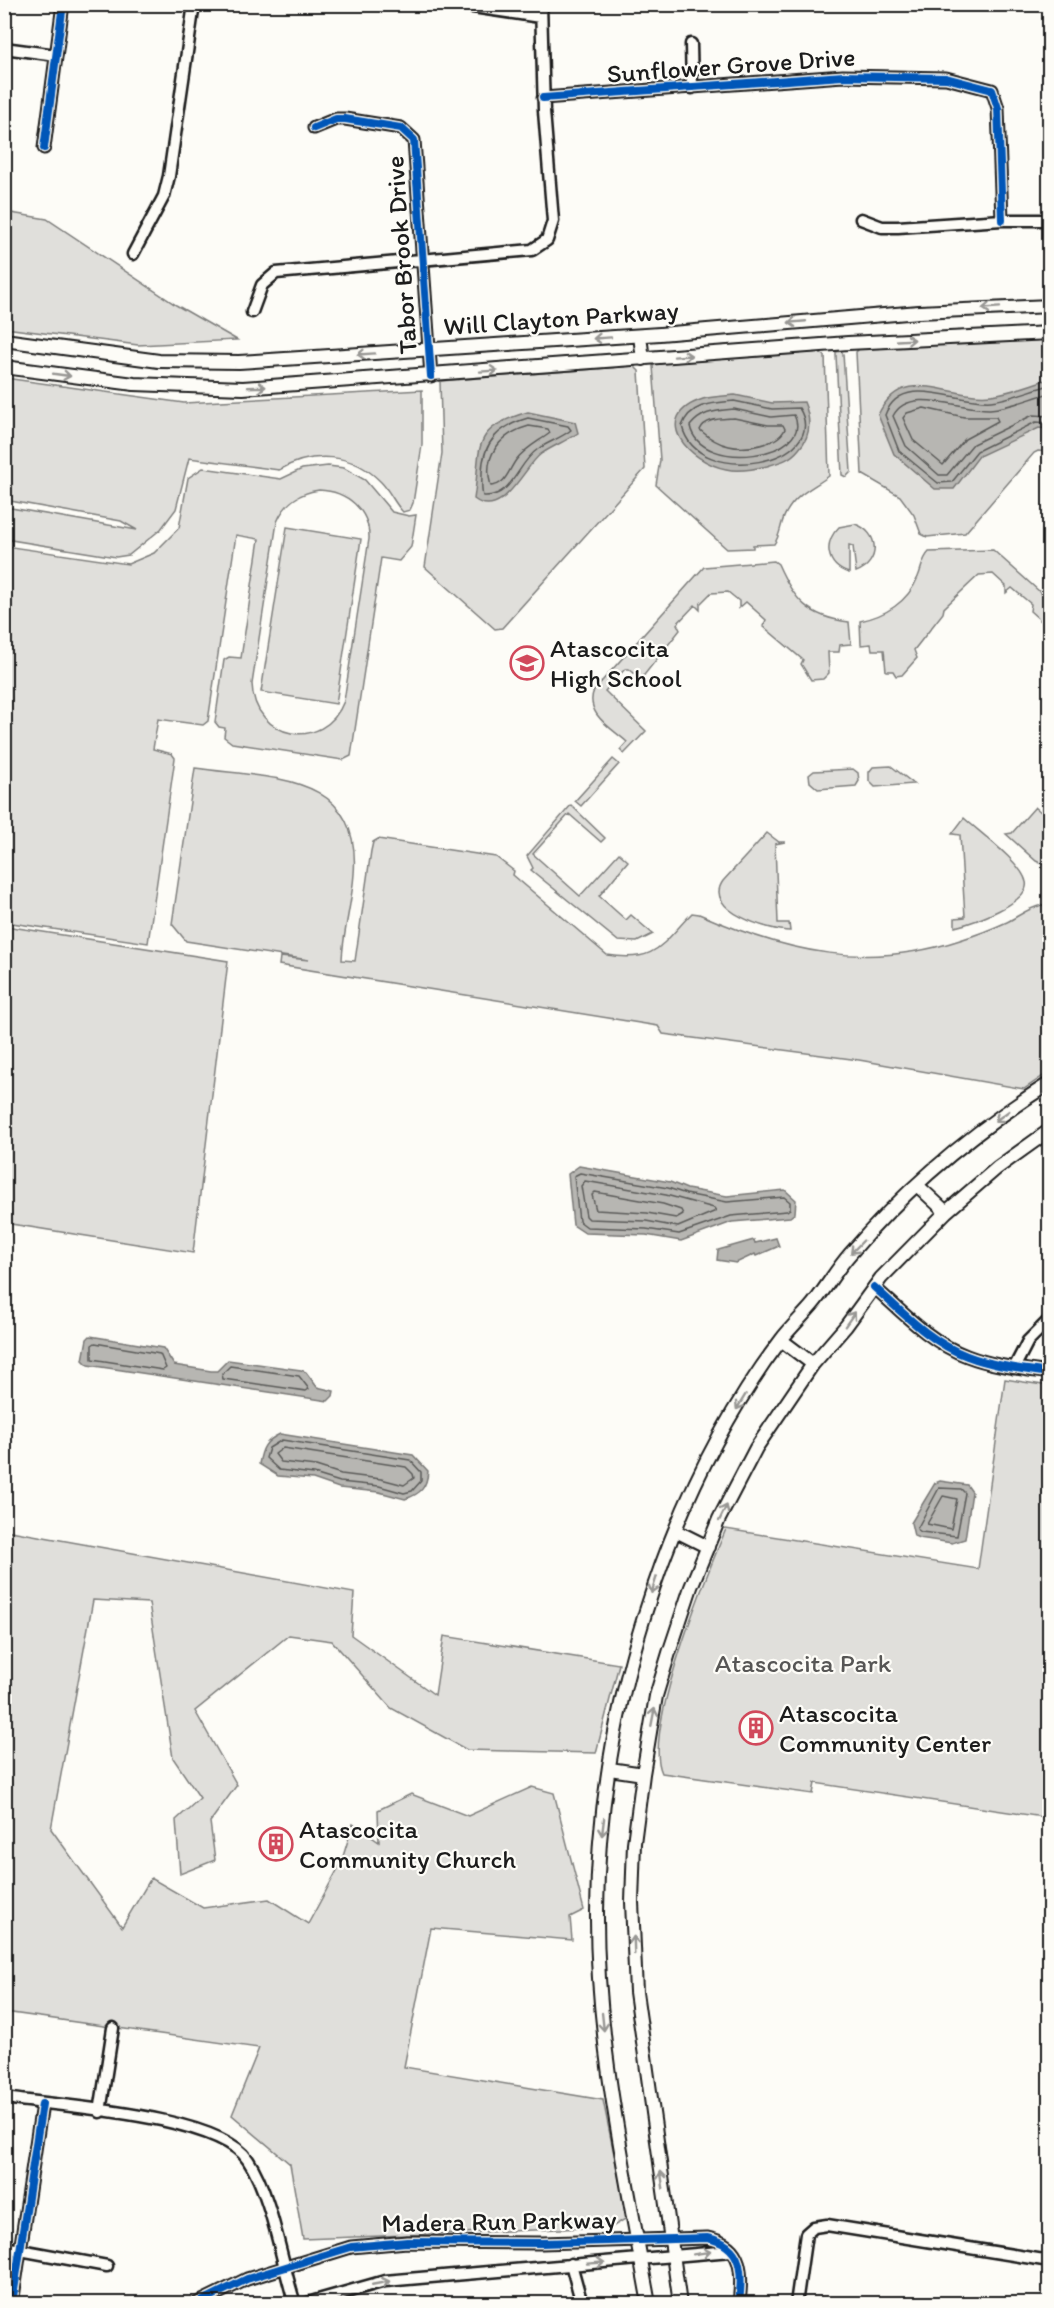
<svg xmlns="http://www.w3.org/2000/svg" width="1054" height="2308" viewBox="0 0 1054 2308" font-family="Itim,sans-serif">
<rect width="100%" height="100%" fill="#fdfcf7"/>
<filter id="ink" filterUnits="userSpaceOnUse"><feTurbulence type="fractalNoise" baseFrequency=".0167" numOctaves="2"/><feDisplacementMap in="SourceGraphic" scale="12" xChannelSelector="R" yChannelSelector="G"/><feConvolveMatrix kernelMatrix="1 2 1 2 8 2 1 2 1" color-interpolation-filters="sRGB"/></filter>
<g filter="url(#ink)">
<path fill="#e0dfdb" stroke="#7e7e7c" stroke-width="1.5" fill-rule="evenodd" d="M 5,212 L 47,219 L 176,305 L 237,340 L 138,345 L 5,328 Z
M 1019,338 L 1049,339 L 1049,452 L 1038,451 L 1034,453 L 965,533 L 927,537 L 921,534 L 914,515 L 900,496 L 862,474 L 856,352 L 859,349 Z
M 841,351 L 843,354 L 851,472 L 846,477 L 842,475 L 836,355 L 836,352 Z
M 819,352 L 825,356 L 829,476 C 813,488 796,494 786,513 C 780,523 781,535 774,544 L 753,545 L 753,548 L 727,549 L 656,485 L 660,460 L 653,366 L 655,364 Z
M 634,366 L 639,371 L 645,469 L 502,628 L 495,629 L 425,567 L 442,453 L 440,381 Z
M 5,378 L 184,403 L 422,390 L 422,445 L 413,503 L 410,510 L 403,512 C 394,503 390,491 381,482 C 353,453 313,450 279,470 L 189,458 L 176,509 L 161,529 L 129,555 L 116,557 L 5,539 L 5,507 L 137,530 L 121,521 L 5,500 Z
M 328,466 L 344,468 L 365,480 L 392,512 L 409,516 L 416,515 L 411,547 L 399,561 L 381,558 L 351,756 L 343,760 L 232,743 L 224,737 L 225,728 L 219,727 L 215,722 L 224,660 L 229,657 L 241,658 L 259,539 L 236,535 L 208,721 L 203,725 L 158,719 L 153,749 L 172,754 L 175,758 L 148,943 L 5,922 L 5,546 L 128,564 L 154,553 L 179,528 L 188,478 L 203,468 L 281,479 L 302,469 ZM 319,490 C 347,491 370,510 369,539 L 344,701 C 324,753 254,740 252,684 L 277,522 C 285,503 298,493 319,490 Z
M 855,524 C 880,532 881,563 856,572 L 853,546 L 849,545 L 849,573 C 826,566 823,543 839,527 Z
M 287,527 L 361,539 L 336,704 L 261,692 Z
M 993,550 L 1049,600 L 1049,628 L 1030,611 L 1031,604 L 1012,588 L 1006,593 L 1006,586 L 993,574 L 979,575 L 944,608 L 943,613 L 914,650 L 917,658 L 902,675 L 896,676 L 893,671 L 886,671 L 884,650 L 872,650 L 871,644 L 861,645 L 860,621 C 885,616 908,602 918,577 C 922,568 922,559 929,552 Z
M 774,561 L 778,564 C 794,600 808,617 849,622 L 851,644 L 840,645 L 839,652 L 828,652 L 829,673 L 823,679 L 811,680 L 801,664 L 803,660 L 763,626 L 766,620 L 746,602 L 739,608 L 739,601 L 728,592 L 711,593 L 700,604 L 700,610 L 695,605 L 677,624 L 680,630 L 641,679 L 629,669 L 625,669 L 605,691 L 646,731 L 624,754 L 620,750 L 627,742 C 611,728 584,713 594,690 L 704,567 Z
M 613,759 L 619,764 L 581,806 L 575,801 Z
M 891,766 L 914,784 L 875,787 L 869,781 L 869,772 L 873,767 Z
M 195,768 C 269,779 362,771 354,874 C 352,903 343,932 342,960 L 355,961 L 371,851 L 373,842 L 378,839 L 496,857 L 514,871 L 513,875 L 607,955 C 656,963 661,945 692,913 L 699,914 C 786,952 867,971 960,940 C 976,935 992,929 1007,922 C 1019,916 1031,906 1044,905 L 1050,907 L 1049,1072 L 1024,1089 L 859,1060 L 663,1034 L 658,1026 L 279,965 L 280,957 L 309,960 L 186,941 L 172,924 Z
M 853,769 L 858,773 L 859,781 L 856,786 L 818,789 L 810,782 L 809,775 L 814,771 Z
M 571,805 L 605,838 L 601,842 L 569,814 L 533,854 L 580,896 L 619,853 L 628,861 L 599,896 L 626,920 L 631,915 L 653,934 L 637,942 L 618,941 L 531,870 L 533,868 L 527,856 Z
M 1035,807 L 1049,819 L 1049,867 L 1036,861 L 1006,834 L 1012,833 Z
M 964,818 C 979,832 1022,863 1026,882 C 1031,902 972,923 955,927 L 955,918 L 965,917 L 960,835 L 952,834 Z
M 767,833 L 779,842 L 785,842 L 775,844 L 778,923 L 789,923 L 790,931 C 770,931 702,910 723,881 Z
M 5,926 L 228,961 L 193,1253 L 5,1223 Z
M 1005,1379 L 1049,1386 L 1049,1818 L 815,1783 L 813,1794 L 662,1773 C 642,1732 707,1574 726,1529 L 978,1569 Z
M 5,1530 L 354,1593 L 351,1635 L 435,1695 L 444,1636 L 619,1664 L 596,1753 L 467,1750 L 391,1708 L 332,1641 L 289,1635 L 195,1711 L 237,1785 L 210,1822 L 215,1860 L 180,1874 L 176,1820 L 200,1798 L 173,1758 L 149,1603 L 93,1600 L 51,1829 L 122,1927 L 151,1878 L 203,1908 L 269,1899 L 308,1924 L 341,1863 L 353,1824 L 379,1842 L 378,1810 L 411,1794 L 468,1816 L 532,1787 L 554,1793 L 584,1910 L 570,1917 L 572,1940 L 431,1928 L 404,2067 L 603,2100 L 627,2218 L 612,2227 L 303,2239 L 290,2164 L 232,2115 L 259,2048 L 5,2012 Z"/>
<path fill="#b7b6b2" stroke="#797876" stroke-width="1.5" d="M 1049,379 L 1049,429 L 1039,428 L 979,456 L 954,489 L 935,489 L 894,454 L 878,415 C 903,362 950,400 991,395 C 1010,393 1031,384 1049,379 Z
M 735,395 L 772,403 L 804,402 C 811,419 812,435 799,449 C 790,460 781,462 767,466 C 755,469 738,472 726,469 C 689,462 648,417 703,399 C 712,396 725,396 735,395 Z
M 528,412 L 575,422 L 578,433 C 566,441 553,446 541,454 C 524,466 503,521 474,499 C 482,449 468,429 528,412 Z
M 579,1166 L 670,1182 L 687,1189 L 727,1196 L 785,1190 L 796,1200 L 795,1213 L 790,1217 L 732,1222 L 681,1241 L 646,1235 L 585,1233 L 573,1225 L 568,1174 Z
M 776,1238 L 779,1246 L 756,1256 L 755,1254 L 736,1263 L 717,1260 L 718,1250 L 754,1240 L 755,1243 Z
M 90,1336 L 163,1348 L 174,1365 L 211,1371 L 217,1371 L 228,1360 L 301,1370 L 306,1372 L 317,1387 L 334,1391 L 333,1396 L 328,1401 L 88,1365 L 83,1360 L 87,1339 Z
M 280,1434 L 413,1455 L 428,1471 C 427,1487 421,1494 405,1499 L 379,1492 L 339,1488 L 313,1479 L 278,1476 L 259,1464 C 262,1448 265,1441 280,1434 Z
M 940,1481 L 967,1485 L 972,1492 L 965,1539 L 952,1543 L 919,1538 L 914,1536 L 911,1523 L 935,1483 Z"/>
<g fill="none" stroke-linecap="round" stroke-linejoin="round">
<path stroke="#5a5a58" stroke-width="1.5" d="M 1050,385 C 1031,390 1010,399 991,401 C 958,404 902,371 885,415 L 899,451 L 938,483 L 952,482 L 977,451 L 1036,422 L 1050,423
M 1050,393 C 1031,398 1009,408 990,409 C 961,410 909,385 893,416 L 906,446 L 939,475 L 947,475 L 973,444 L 1033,415 L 1050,416
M 734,401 L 772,409 L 799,408 C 833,463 697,490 682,426 C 690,403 714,403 734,401 Z
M 924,408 L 964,417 L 996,417 L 998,421 L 965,439 L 943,465 L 913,440 L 903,418 L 907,413 Z
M 734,409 L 771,417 L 794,415 C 816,457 700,475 690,426 C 702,411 716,411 734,409 Z
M 528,418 L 568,426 L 571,430 C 561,438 548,442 538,449 C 517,463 513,498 483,496 C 481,489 482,480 482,472 C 483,441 500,426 528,418 Z
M 734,418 L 768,425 L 783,425 L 785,429 C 778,445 745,450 729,446 C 718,444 708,437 700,430 C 705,418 722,419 734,418 Z
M 529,426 L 548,429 L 550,433 C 538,442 525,448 516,460 C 508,471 506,485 491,486 C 482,456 500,434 529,426 Z
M 580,1173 L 668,1188 L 686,1194 L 727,1202 L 784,1197 L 790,1202 L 790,1209 L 787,1211 L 731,1216 L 679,1234 L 646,1229 L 587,1227 L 579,1221 L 574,1176 Z
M 585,1181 L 666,1195 L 714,1208 L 716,1211 L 678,1227 L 646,1221 L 589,1219 L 586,1216 L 581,1186 Z
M 595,1192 L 663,1204 L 681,1210 L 683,1214 L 676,1218 L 647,1213 L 596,1210 L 592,1195 Z
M 95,1343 L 160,1354 L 166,1368 L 163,1370 L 92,1359 L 92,1345 Z
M 230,1366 L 299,1376 L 309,1389 L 306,1391 L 223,1379 L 222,1374 Z
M 282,1440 L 410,1460 L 421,1472 L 421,1481 L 412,1491 L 404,1493 L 379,1486 L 340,1482 L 314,1474 L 279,1470 L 266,1458 L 269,1448 Z
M 283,1448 L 406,1467 L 413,1474 L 414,1478 L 404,1485 L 381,1479 L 341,1474 L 316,1466 L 281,1462 L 275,1454 Z
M 939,1488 L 961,1489 L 965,1493 L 957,1536 L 921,1532 L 917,1529 Z
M 943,1496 L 957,1499 L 951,1529 L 927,1524 Z"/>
<g stroke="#1c1c1c" stroke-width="15">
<path id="minor" d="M 453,4 L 540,17
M 691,44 L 692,88
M 4,48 L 56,55
M 543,98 L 843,76 L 946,78 L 992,90 L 998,108 L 1002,220
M 314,128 L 336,119 L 345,119 L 401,128 L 414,140 L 431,376
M 44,148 L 63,4
M 861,219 L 882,227 L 898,227 L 1002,220 L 1050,220
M 133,254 L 164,196 L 169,176 L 194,4
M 252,312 L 262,285 L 276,273 L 532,250 L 547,240 L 553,221 L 544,111 L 541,4
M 874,1287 C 902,1312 931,1343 967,1356 C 993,1366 1022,1369 1050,1373
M 1014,1368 L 1028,1341 L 1050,1319
M 4,2098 C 59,2106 219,2115 248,2160 C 272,2196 281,2261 295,2304
M 100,2112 L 113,2028
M 4,2247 L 107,2266
M 571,2264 L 582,2304
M 12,2304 L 42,2104
M 196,2304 L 247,2279 L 351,2247 L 407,2242 L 542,2243 L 707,2238 C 745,2245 742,2274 739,2304
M 304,2304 L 385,2281 L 731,2251
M 796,2304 L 806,2234 L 814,2227 L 827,2225 L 1050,2261"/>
</g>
<g stroke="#1c1c1c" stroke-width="16">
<path id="major" d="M 640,336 L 643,359
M 4,340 L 159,361 L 239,362 L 660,334 L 919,312 L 1050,306
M 4,367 L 134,384 L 243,388 L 848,343 L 1050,333
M 918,1186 L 946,1212
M 781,1340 L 813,1364
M 676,1531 L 708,1547
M 610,1769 L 643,1774
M 649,2304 C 626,2176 596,2042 597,1912 C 598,1720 664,1495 781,1340 C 791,1327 803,1316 813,1304 C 826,1288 836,1270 850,1254 C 906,1188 977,1129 1050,1083
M 680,2304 L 636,1992 L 632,1902 L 634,1843 L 643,1774 L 656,1696 L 669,1653 L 691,1587 L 719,1519 L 756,1448 L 813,1364 L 846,1326 L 881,1278 L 946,1212 L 997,1168 L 1050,1130"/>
</g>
<use href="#minor" stroke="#fdfcf7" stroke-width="10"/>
<use href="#major" stroke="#fdfcf7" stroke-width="12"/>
<g stroke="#fdfcf7" stroke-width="11">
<path id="cycleway" d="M 543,98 L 843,76 L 946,78 L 992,90 L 998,108 L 1002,220
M 314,128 L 336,119 L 345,119 L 401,128 L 414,140 L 431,376
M 44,148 L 63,4
M 874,1287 C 902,1312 931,1343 967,1356 C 993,1366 1022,1369 1050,1373
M 12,2304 L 42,2104
M 196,2304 L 247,2279 L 351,2247 L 407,2242 L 542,2243 L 707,2238 C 745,2245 742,2274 739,2304"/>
</g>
<use href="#cycleway" stroke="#0057b8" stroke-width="8"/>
</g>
<defs><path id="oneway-shaft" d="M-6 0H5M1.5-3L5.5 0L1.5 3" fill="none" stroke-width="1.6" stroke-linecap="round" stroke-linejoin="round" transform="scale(1.5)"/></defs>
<g stroke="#989794">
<use href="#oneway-shaft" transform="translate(991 308) rotate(176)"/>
<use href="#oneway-shaft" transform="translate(797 322) rotate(175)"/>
<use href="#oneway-shaft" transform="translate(602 338) rotate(176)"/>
<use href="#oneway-shaft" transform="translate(906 340) rotate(-3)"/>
<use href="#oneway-shaft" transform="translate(366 354) rotate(176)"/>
<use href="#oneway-shaft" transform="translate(683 356) rotate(-4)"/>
<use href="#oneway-shaft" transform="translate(489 371) rotate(-4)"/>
<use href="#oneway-shaft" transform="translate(62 375) rotate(8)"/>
<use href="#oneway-shaft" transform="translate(257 387) rotate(-2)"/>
<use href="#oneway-shaft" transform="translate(1002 1116) rotate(144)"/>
<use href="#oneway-shaft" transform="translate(857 1247) rotate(134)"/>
<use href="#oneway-shaft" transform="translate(850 1319) rotate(-55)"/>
<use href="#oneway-shaft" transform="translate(741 1402) rotate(121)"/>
<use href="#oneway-shaft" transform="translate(723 1513) rotate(-64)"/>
<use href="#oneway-shaft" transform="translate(654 1585) rotate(108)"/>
<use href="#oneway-shaft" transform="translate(653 1717) rotate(-79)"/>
<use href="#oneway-shaft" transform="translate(603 1827) rotate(97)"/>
<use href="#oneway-shaft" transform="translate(634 1945) rotate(-92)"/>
<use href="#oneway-shaft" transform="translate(603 2022) rotate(84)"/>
<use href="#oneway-shaft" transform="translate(662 2180) rotate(-98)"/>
<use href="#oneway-shaft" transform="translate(702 2253) rotate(-9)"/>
<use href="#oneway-shaft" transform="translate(596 2263) rotate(-4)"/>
<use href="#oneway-shaft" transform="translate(381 2283) rotate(-11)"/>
</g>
</g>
<defs>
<g id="school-ring" transform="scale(1.725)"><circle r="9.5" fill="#fdfcf7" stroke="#d1495b" stroke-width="1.5"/><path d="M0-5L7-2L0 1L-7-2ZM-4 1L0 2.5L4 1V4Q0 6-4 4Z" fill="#d1495b"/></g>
<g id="building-ring" transform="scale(1.725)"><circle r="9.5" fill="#fdfcf7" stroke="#d1495b" stroke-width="1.5"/><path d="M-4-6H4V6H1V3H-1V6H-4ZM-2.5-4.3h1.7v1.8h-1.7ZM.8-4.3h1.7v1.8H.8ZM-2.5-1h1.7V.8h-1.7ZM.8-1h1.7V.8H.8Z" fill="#d1495b"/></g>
</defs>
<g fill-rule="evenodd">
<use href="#school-ring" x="527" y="663"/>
<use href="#building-ring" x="756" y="1728"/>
<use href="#building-ring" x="276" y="1844"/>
</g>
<g text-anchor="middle" stroke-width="4.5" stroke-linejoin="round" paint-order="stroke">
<g font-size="26" fill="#1c1c1c" stroke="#fdfcf7">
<text transform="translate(731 65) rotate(-4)" y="9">Sunflower Grove Drive</text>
<text transform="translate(401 255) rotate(-94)" y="9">Tabor Brook Drive</text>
<text transform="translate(561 318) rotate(-4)" y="9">Will Clayton Parkway</text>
<text transform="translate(499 2221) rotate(-1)" y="9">Madera Run Parkway</text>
</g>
<g font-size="26" fill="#1c1c1c" stroke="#fdfcf7" text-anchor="start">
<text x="550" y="657">Atascocita<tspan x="550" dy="30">High School</tspan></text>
<text x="779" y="1722">Atascocita<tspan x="779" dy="30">Community Center</tspan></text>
<text x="299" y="1838">Atascocita<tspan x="299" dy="30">Community Church</tspan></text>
</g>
<g font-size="26" fill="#575655" stroke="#fdfcf7">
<text x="803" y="1672">Atascocita Park</text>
</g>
</g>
<rect width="1054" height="2308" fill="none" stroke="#fdfcf7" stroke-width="24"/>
<rect x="12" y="12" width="1030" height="2284" fill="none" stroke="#1c1c1c" stroke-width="2" filter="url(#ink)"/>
</svg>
